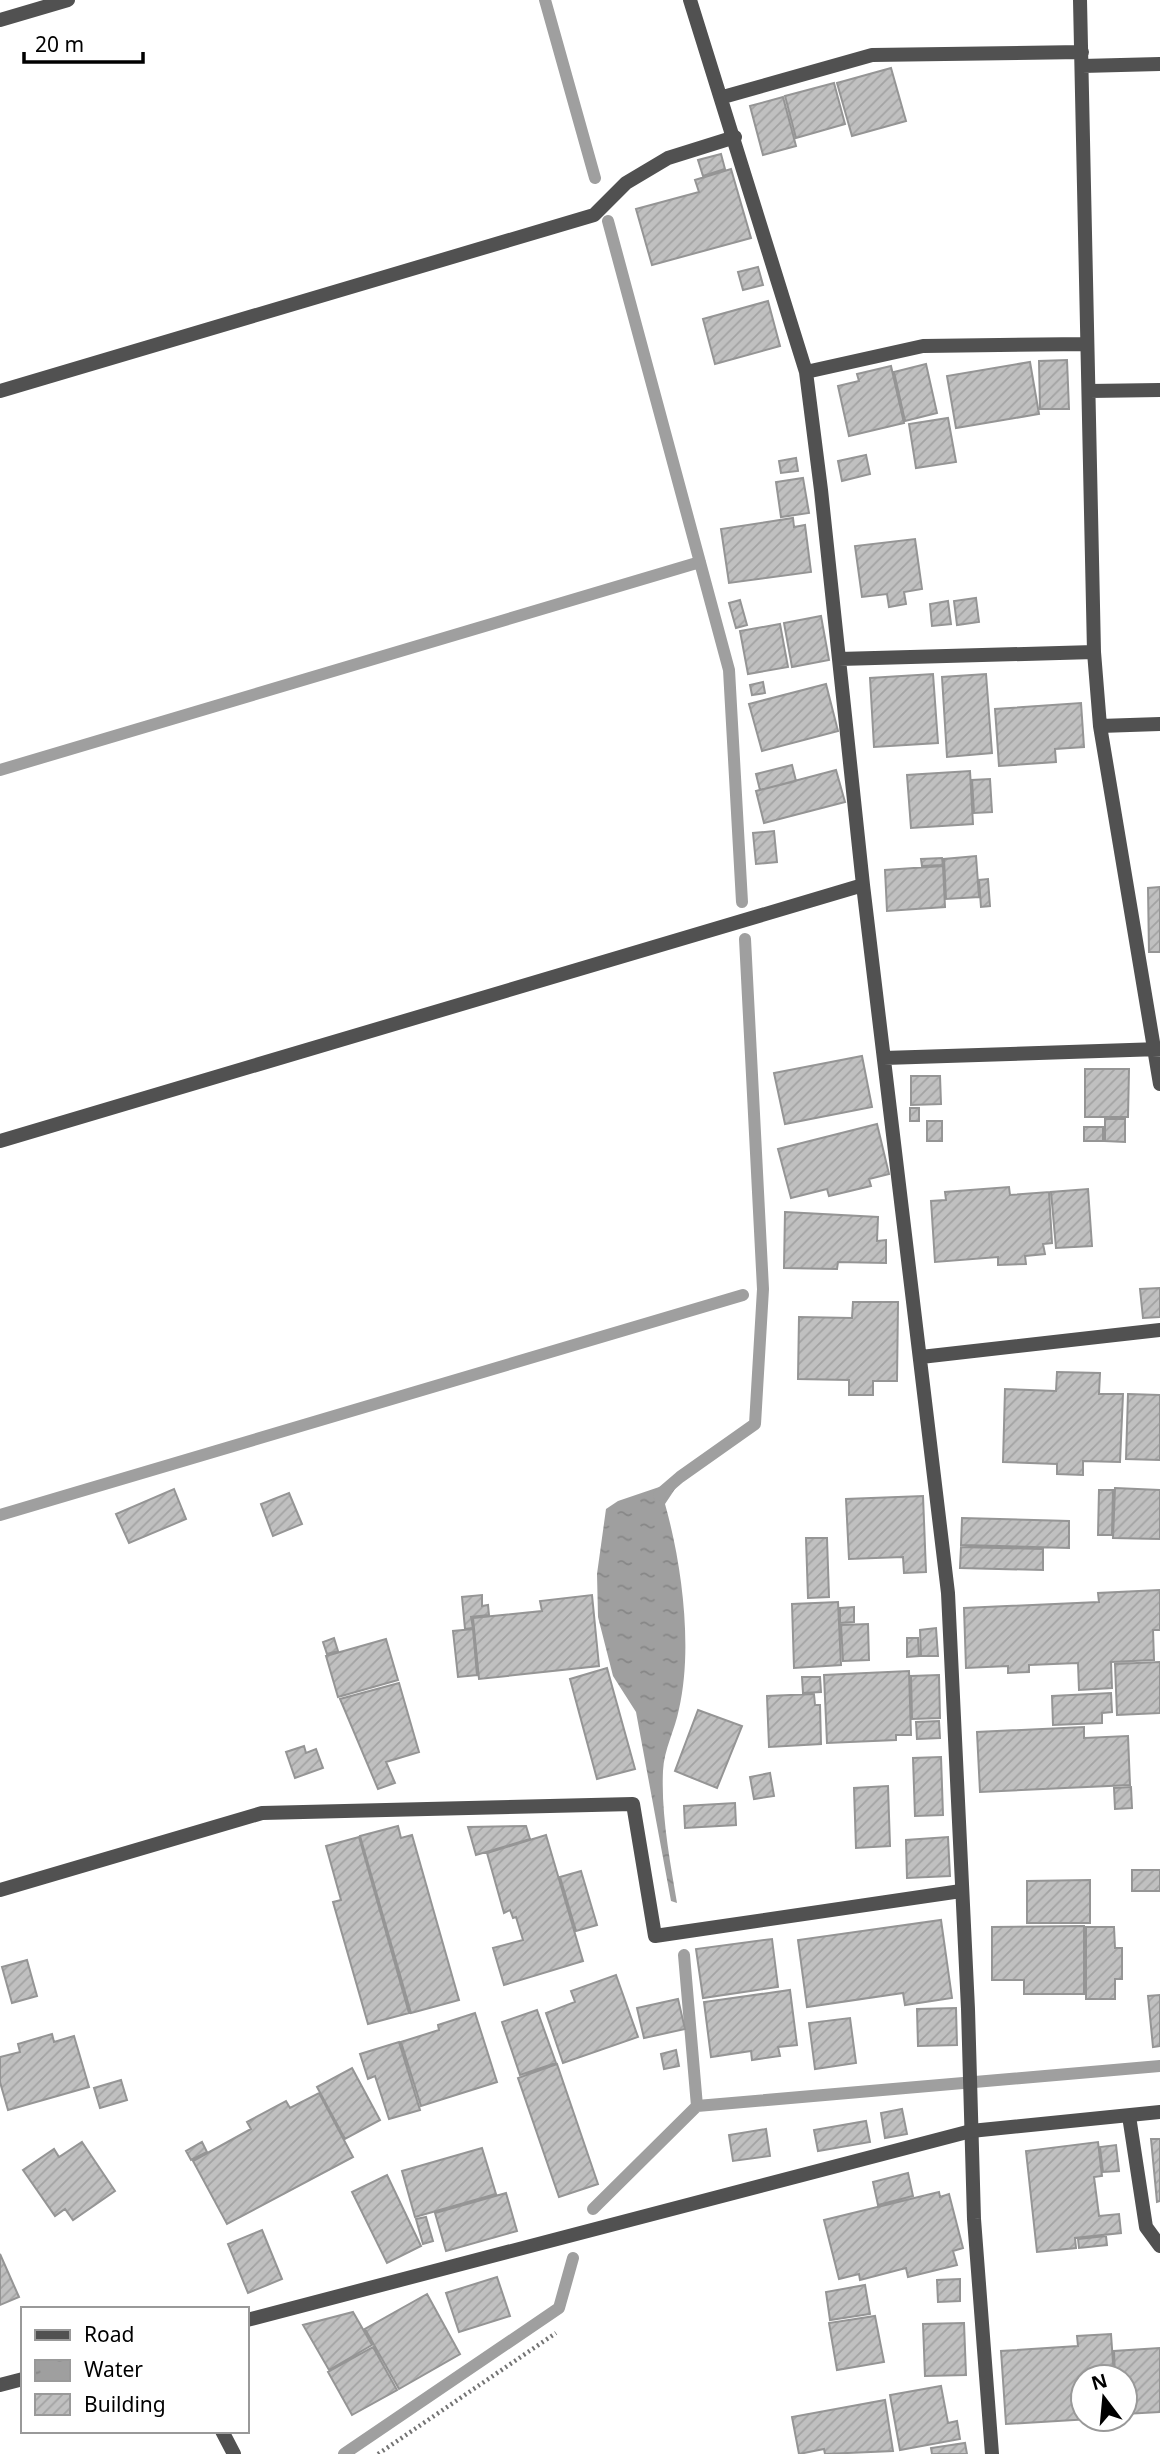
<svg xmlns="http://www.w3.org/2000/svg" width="1160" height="2454" viewBox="0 0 1160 2454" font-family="'Noto Sans',sans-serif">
<defs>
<pattern id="water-ripples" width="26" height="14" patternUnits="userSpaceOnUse" patternTransform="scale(1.75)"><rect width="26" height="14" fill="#9f9f9f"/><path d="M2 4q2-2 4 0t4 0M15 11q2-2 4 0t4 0" fill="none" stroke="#878787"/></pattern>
<pattern id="building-hatch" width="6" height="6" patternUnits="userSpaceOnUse" patternTransform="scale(1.75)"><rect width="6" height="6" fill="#c0c0c0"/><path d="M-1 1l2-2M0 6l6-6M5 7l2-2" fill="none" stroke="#a3a3a3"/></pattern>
</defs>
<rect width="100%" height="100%" fill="#fff"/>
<path fill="url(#water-ripples)" d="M 668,1484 L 677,1486 L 665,1504 C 682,1564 693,1648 679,1709 C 675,1730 664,1749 663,1771 C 661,1814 670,1861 677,1903 L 671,1901 L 636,1712 L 613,1676 L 598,1617 L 597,1574 L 606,1509 L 618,1501 Z"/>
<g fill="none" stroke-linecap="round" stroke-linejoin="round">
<path stroke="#9f9f9f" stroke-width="12" d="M 545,0 L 595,178
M 608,221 L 729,670 L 742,902
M 0,770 L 700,562
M 659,1495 L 680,1477 L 755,1424 L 763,1289 L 745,939
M 0,1515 L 743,1295
M 684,1955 L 697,2106
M 593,2209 L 697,2106 L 1160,2066
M 344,2454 L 559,2308 L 573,2258"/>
</g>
<path fill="url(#building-hatch)" stroke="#959595" stroke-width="2" d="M 891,68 L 906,121 L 852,136 L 837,83 Z
M 834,83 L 845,124 L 796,138 L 785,96 Z
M 783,97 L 796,146 L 763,155 L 750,106 Z
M 721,154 L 725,169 L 703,176 L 698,160 Z
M 731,169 L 751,238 L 652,265 L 636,209 L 699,192 L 695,180 Z
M 758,267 L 763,285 L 743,290 L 738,272 Z
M 768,301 L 780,346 L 715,364 L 703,319 Z
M 1067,360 L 1069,409 L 1040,409 L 1039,361 Z
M 1030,362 L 1039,414 L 956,428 L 947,376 Z
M 926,364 L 937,413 L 905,421 L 894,372 Z
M 891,366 L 904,423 L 849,436 L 838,386 L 859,381 L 857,374 Z
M 948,418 L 956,462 L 916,468 L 909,424 Z
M 866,455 L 870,474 L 842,481 L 838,461 Z
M 796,458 L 798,471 L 781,473 L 779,461 Z
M 803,478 L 809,513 L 781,517 L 776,482 Z
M 793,518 L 794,527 L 805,525 L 811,572 L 729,583 L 721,529 Z
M 915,539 L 922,589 L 904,592 L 906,604 L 889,607 L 887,594 L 862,597 L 855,546 Z
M 976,598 L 979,622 L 957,625 L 954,601 Z
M 740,600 L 747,625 L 736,628 L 729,603 Z
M 948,601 L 951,624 L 932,626 L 930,604 Z
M 821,616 L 829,660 L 792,667 L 784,623 Z
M 780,624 L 788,667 L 748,674 L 740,631 Z
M 933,674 L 938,743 L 874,747 L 870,678 Z
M 986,674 L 992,753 L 947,757 L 942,677 Z
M 763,682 L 765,693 L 752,695 L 750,685 Z
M 826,684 L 838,731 L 762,751 L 749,704 Z
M 1081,703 L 1084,747 L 1055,749 L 1056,762 L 999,766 L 995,709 Z
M 792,765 L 796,781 L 760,790 L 756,774 Z
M 836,770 L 845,802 L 764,823 L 756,791 Z
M 970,771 L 973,824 L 911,828 L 907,775 Z
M 990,779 L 992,812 L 974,813 L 972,780 Z
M 774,831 L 777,862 L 756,864 L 753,833 Z
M 976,856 L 979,897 L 946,899 L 944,859 Z
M 942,858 L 943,865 L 922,866 L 921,859 Z
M 943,866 L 945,907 L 887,911 L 885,870 Z
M 988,879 L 990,906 L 981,907 L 979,880 Z
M 1160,887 L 1160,952 L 1149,952 L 1148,888 Z
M 862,1056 L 872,1107 L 785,1124 L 774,1073 Z
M 1085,1069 L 1129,1069 L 1128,1117 L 1085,1117 Z
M 911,1076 L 940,1076 L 941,1104 L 911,1105 Z
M 910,1108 L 919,1108 L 919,1121 L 910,1121 Z
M 1105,1119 L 1125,1119 L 1125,1142 L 1105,1141 Z
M 927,1121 L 942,1121 L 942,1141 L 927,1141 Z
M 877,1124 L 889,1174 L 869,1179 L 871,1186 L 829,1196 L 827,1189 L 791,1198 L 778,1149 Z
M 1084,1127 L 1103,1127 L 1103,1141 L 1084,1141 Z
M 1009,1187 L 1010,1195 L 1049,1192 L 1052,1243 L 1043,1244 L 1045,1254 L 1025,1256 L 1026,1264 L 998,1265 L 998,1257 L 935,1262 L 931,1201 L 946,1200 L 945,1192 Z
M 1088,1189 L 1092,1246 L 1056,1248 L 1051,1192 Z
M 785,1212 L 878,1217 L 877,1241 L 886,1240 L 886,1263 L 838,1262 L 837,1269 L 784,1268 Z
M 1160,1288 L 1160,1317 L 1143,1318 L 1140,1289 Z
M 853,1302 L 898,1302 L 897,1381 L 873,1381 L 873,1395 L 849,1395 L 849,1380 L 798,1379 L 799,1317 L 852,1318 Z
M 1057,1372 L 1100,1373 L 1099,1394 L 1123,1394 L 1120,1462 L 1083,1461 L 1083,1475 L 1057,1474 L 1057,1464 L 1003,1462 L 1005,1389 L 1056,1391 Z
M 1128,1394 L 1160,1395 L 1160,1460 L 1126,1459 Z
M 1115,1488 L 1160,1490 L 1160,1539 L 1113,1538 Z
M 174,1489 L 186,1519 L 129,1543 L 116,1514 Z
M 1099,1490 L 1113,1490 L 1112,1535 L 1098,1535 Z
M 289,1493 L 302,1524 L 273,1536 L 261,1504 Z
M 923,1496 L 926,1572 L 904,1573 L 903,1557 L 849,1559 L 846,1499 Z
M 962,1518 L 1069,1521 L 1069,1548 L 961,1545 Z
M 806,1538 L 827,1538 L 829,1597 L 808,1598 Z
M 961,1547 L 1043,1549 L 1043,1570 L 960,1568 Z
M 1160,1590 L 1160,1630 L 1153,1630 L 1154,1660 L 1111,1662 L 1112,1688 L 1079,1690 L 1078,1663 L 1029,1665 L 1029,1672 L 1008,1673 L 1008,1666 L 966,1668 L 964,1608 L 1099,1602 L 1098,1593 Z
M 482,1595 L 482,1606 L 488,1605 L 489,1615 L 471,1617 L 473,1628 L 465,1629 L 462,1597 Z
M 592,1595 L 599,1666 L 479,1679 L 473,1618 L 542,1611 L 540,1601 Z
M 838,1602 L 841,1665 L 794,1668 L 792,1604 Z
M 854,1607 L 854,1622 L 840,1623 L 840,1608 Z
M 868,1624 L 869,1660 L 843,1661 L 841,1625 Z
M 936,1628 L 938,1656 L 921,1656 L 920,1630 Z
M 473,1629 L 477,1675 L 458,1677 L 453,1631 Z
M 334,1638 L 338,1651 L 327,1654 L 323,1642 Z
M 907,1638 L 918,1638 L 919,1656 L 907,1657 Z
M 386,1639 L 398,1680 L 338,1697 L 326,1656 Z
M 1160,1662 L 1160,1713 L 1117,1715 L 1115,1664 Z
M 607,1668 L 635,1769 L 597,1779 L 570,1679 Z
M 909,1671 L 911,1735 L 896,1735 L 896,1740 L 827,1743 L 824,1675 Z
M 939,1675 L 940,1718 L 912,1719 L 911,1676 Z
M 802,1677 L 820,1677 L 821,1692 L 803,1693 Z
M 399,1683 L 419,1752 L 386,1762 L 395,1783 L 378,1789 L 340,1699 Z
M 1111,1693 L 1112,1712 L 1102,1713 L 1102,1723 L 1053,1725 L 1052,1696 Z
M 814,1694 L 815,1705 L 820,1705 L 821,1744 L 769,1747 L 767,1696 Z
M 698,1710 L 742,1726 L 717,1788 L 675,1771 Z
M 939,1721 L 940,1738 L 917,1739 L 916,1722 Z
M 1084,1727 L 1084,1738 L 1128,1736 L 1130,1785 L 980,1792 L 977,1732 Z
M 304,1746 L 306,1753 L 316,1749 L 323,1768 L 295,1778 L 286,1752 Z
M 941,1757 L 943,1815 L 915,1816 L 913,1758 Z
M 770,1773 L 774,1796 L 754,1799 L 750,1777 Z
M 888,1786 L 890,1846 L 856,1848 L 854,1788 Z
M 1131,1787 L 1132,1808 L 1115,1809 L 1114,1788 Z
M 735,1803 L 736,1825 L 685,1828 L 684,1806 Z
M 398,1826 L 401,1838 L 412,1835 L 459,2000 L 411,2013 L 360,1836 Z
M 526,1826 L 530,1839 L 476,1855 L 468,1827 Z
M 546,1835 L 583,1961 L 504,1985 L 493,1948 L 523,1940 L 516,1917 L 513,1918 L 510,1910 L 504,1913 L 487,1853 Z
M 359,1837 L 409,2013 L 368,2024 L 333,1902 L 341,1900 L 326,1846 Z
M 948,1837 L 950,1876 L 907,1878 L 906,1840 Z
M 1132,1870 L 1160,1870 L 1160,1891 L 1132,1891 Z
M 581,1871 L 597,1925 L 576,1931 L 560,1877 Z
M 1090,1880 L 1090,1923 L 1027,1923 L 1027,1881 Z
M 941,1920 L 952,1998 L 905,2005 L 903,1993 L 807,2007 L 798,1940 Z
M 1084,1926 L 1084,1994 L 1024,1994 L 1024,1980 L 992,1980 L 992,1927 Z
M 1086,1927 L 1114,1927 L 1115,1948 L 1122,1948 L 1122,1979 L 1115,1979 L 1115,1999 L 1086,1999 Z
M 772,1939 L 778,1987 L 703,1998 L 696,1949 Z
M 27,1960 L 37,1996 L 12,2003 L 2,1967 Z
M 616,1975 L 638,2037 L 563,2063 L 546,2013 L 575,2002 L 571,1991 Z
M 790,1990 L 797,2045 L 778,2047 L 780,2056 L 752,2060 L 751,2051 L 711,2057 L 704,2002 Z
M 1160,1995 L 1160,2046 L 1153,2047 L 1148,1996 Z
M 678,1999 L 685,2029 L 644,2038 L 637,2008 Z
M 956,2008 L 957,2045 L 918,2046 L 917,2009 Z
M 537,2010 L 556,2063 L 520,2075 L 502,2022 Z
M 475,2013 L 497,2082 L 421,2106 L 401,2042 L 439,2030 L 438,2025 Z
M 850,2018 L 856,2063 L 815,2069 L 809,2023 Z
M 52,2034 L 54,2042 L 74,2036 L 89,2087 L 8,2110 L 0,2082 L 0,2057 L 20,2052 L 18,2044 Z
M 399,2042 L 420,2110 L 389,2119 L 375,2076 L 368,2079 L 360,2054 Z
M 676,2050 L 679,2066 L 664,2069 L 661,2054 Z
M 557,2064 L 598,2184 L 559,2197 L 518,2078 Z
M 352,2068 L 380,2120 L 345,2139 L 317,2087 Z
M 121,2080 L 127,2100 L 100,2108 L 94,2088 Z
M 319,2093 L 353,2157 L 227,2224 L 193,2161 L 251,2129 L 247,2122 L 286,2101 L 290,2108 Z
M 902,2109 L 907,2134 L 885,2138 L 881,2113 Z
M 866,2121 L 870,2142 L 818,2151 L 814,2130 Z
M 766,2129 L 770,2156 L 733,2161 L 729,2135 Z
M 1151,2139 L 1160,2139 L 1160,2201 L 1157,2202 Z
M 82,2142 L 115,2191 L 73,2220 L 65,2209 L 55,2216 L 23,2170 L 54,2149 L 59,2157 Z
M 202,2142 L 207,2152 L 191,2160 L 186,2151 Z
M 1098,2142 L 1102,2176 L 1094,2177 L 1099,2216 L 1119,2214 L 1121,2233 L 1075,2238 L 1076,2248 L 1037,2252 L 1026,2151 Z
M 1116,2145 L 1119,2171 L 1103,2172 L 1100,2147 Z
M 482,2148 L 496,2194 L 415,2217 L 402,2171 Z
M 908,2173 L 913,2196 L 878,2205 L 873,2182 Z
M 387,2175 L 421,2246 L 387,2263 L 352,2192 Z
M 939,2192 L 940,2197 L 949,2194 L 963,2248 L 953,2251 L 957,2265 L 908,2277 L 906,2268 L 860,2280 L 859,2274 L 839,2279 L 824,2220 Z
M 506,2193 L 517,2231 L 446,2251 L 435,2213 Z
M 426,2217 L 433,2241 L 423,2244 L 416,2219 Z
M 262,2230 L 282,2279 L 248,2293 L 228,2244 Z
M 1106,2236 L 1107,2245 L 1079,2248 L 1078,2239 Z
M 0,2254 L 19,2297 L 0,2305 Z
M 497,2277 L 510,2316 L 459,2332 L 446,2293 Z
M 960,2279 L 960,2301 L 938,2302 L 937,2280 Z
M 865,2285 L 870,2314 L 830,2320 L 826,2292 Z
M 427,2294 L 460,2354 L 399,2389 L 365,2329 Z
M 353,2312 L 372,2345 L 329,2370 L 303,2325 Z
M 875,2316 L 884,2362 L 837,2370 L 829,2323 Z
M 964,2323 L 966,2375 L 925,2376 L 923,2324 Z
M 1111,2334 L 1114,2377 L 1083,2377 L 1083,2419 L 1091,2419 L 1006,2424 L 1001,2351 L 1078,2346 L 1077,2336 Z
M 373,2347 L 397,2390 L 352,2415 L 328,2372 Z
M 1160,2348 L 1160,2412 L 1125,2414 L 1125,2377 L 1115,2377 L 1114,2351 Z
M 941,2386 L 948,2423 L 957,2421 L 960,2439 L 900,2450 L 890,2395 Z
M 885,2400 L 893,2451 L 825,2454 L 824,2449 L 799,2454 L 792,2417 Z
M 965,2443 L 967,2454 L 932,2454 L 931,2448 Z"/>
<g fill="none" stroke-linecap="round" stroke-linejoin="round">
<path stroke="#737373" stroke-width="4.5" stroke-dasharray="2 3.5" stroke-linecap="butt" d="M 378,2454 L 556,2333"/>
<path stroke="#515151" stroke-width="14" d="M 690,0 L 806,372 L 821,490 L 863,885 L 948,1593 L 968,2009 L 974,2219 L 992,2454
M 1080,0 L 1094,652 L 1100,726 L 1160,1084
M 0,20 L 68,0
M 1082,66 L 1160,64
M 723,97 L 872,55 L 1082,52
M 806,372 L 923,346 L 1087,344
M 0,391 L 594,215 L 626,183 L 668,158 L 735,137
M 1089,391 L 1160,390
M 839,659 L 1094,652
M 1100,726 L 1160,724
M 884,1058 L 1160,1049
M 0,1141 L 863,885
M 921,1357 L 1160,1330
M 0,1890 L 262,1813 L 633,1804 L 655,1936 L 961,1891
M 1129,2116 L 1146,2227 L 1160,2246
M 222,2431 L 234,2454"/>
<path stroke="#515151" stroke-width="14" d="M 247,2320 L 971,2131 L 1160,2112
M 0,2385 L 23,2379"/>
</g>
<rect x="21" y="2307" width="228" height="126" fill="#ffffff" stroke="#999999" stroke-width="2"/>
<rect x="35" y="2330" width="35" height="10" fill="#515151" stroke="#999999" stroke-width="2"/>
<text x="84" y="2342" font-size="21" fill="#000000">Road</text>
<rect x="35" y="2360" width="35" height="21" fill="url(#water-ripples)" stroke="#999999" stroke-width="2"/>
<text x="84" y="2377" font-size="21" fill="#000000">Water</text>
<rect x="35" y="2394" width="35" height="21" fill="url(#building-hatch)" stroke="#999999" stroke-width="2"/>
<text x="84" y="2412" font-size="21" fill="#000000">Building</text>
<g transform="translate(1104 2398) rotate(344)"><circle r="33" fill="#ffffff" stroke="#999999" stroke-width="2"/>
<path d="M0-5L12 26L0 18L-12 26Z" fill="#000000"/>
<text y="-10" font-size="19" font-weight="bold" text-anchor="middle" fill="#000000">N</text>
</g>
<path d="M24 52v10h119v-10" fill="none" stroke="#000000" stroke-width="3.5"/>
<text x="35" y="52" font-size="21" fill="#000000" stroke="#ffffff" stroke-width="5" paint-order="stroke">20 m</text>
</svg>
